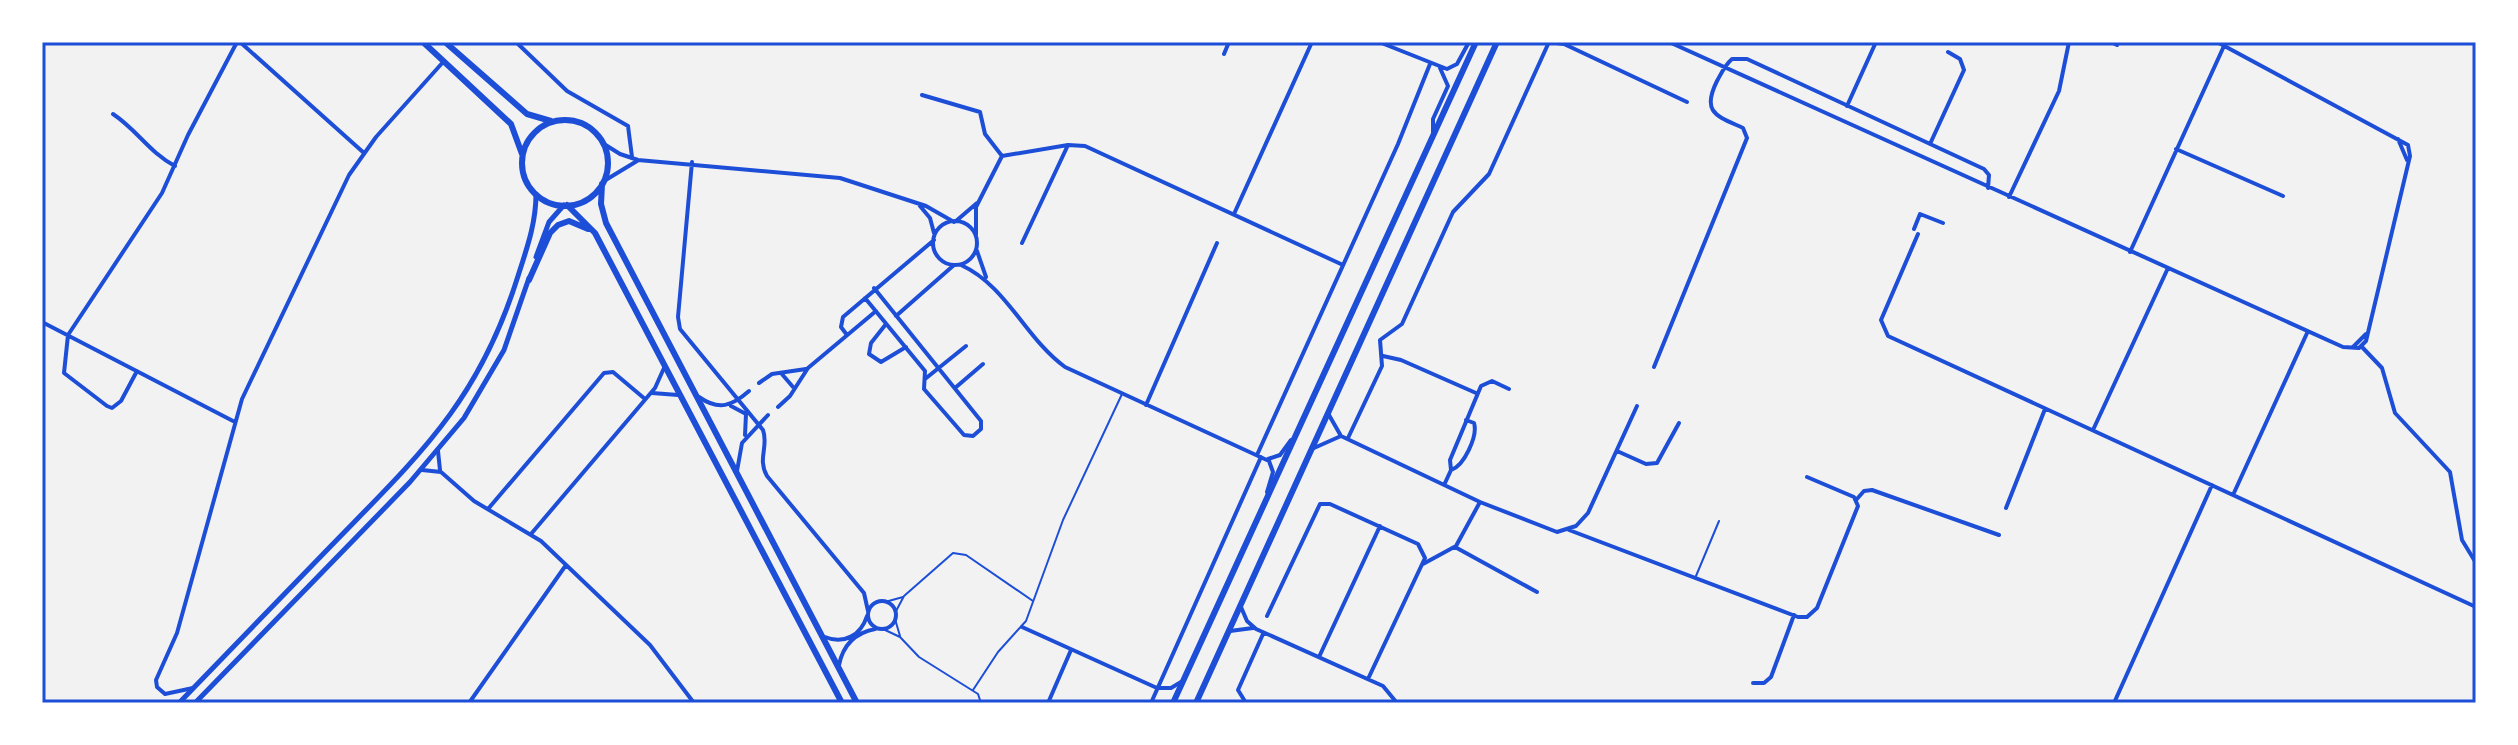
<svg xmlns="http://www.w3.org/2000/svg" width="2518" height="745" viewBox="0 0 2518 745" font-family="'Asap Condensed',sans-serif">
<rect width="100%" height="100%" fill="#f2f2f2"/>
<g fill="none" stroke-linecap="round" stroke-linejoin="round">
<path stroke="#1d4ed8" stroke-width="2" d="M 1696,576 L 1719,521
M 885,602 L 903,597
M 895,613 L 904,596 L 953,553 L 966,555 L 1033,601
M 895,619 L 900,636
M 883,629 L 900,637 L 919,657 L 978,694 L 981,703
M 973,690 L 998,652 L 1026,621 L 1063,520 L 1122,394"/>
<path stroke="#1d4ed8" stroke-width="4" d="M 240,42 L 364,153
M 516,42 L 567,91 L 628,126 L 632,157
M 1379,42 L 1447,69 L 1457,64 L 1469,42
M 1549,42 L 1564,44 L 1687,102
M 1669,42 L 2343,347 L 2359,348 L 2366,341 L 2410,156 L 2408,145 L 2217,42
M 2111,42 L 2117,45
M 1224,54 L 1229,42
M 922,95 L 980,112 L 985,134 L 1002,156
M 1847,106 L 1876,42
M 113,114 C 137,130 149,152 175,166
M 1433,132 L 1433,119 L 1448,86 L 1440,68
M 2398,139 L 2407,160
M 604,144 L 620,154 L 638,160 L 840,178 L 926,206 L 954,222
M 1930,144 L 1964,70 L 1960,59 L 1948,52
M 2176,149 L 2283,196
M 692,162 L 678,317 L 680,329 L 763,430 C 769,446 757,459 767,476 L 864,593 L 868,611
M 604,181 L 637,161
M 2009,197 L 2059,91 L 2069,42
M 920,206 L 930,218 L 934,233
M 1234,214 L 1312,42
M 956,221 L 977,203
M933 243a22 22 0 1 1 44 0a22 22 0 1 1-44 0Z
M 1914,229 L 1920,214 L 1943,223
M 1918,234 L 1881,320 L 1888,336 L 2476,607
M 976,235 L 976,207 L 1002,156 L 1068,145 L 1085,146 L 1343,265
M 1022,243 L 1068,145
M 977,251 L 986,277
M 2130,252 L 2224,46
M 961,265 C 1007,286 1025,338 1065,367 L 1269,461 L 1273,472 L 1267,492
M 865,298 L 925,371 L 924,389 L 964,435 L 973,436 L 981,429 L 981,421 L 874,288
M 896,316 L 954,265
M 42,322 L 233,421
M 886,324 L 871,343 L 869,354 L 881,362 L 906,347
M 847,335 L 841,327 L 843,317 L 934,240
M 2353,347 L 2366,334
M 2362,347 L 2382,368 L 2395,413 L 2450,472 L 2462,540 L 2476,563
M 1383,356 L 1401,360 L 1476,393
M 1654,367 L 1747,138 L 1743,128 C 1717,116 1701,113 1717,81 C 1722,72 1725,65 1732,59 L 1747,59 L 1984,169 L 1989,175 L 1988,188
M 137,371 L 121,401 L 112,408 L 107,406 L 64,373 L 68,335 L 162,193 L 188,135 L 237,42
M 781,373 L 793,387
M 925,379 L 966,346
M 759,383 L 772,374 L 806,369
M 955,388 L 983,364
M 652,393 L 678,395
M 699,397 C 719,411 732,406 749,391
M 1146,405 L 1217,243
M 731,406 L 746,414 L 745,435
M 778,407 L 790,396 L 808,368 L 876,311
M 1329,415 L 1341,436 L 1480,502 L 1557,532 L 1576,526 L 1588,513 L 1637,406
M 2093,430 L 2168,268
M 1348,438 L 1382,366 L 1380,340 L 1402,324 L 1453,212 L 1489,174 L 1549,42
M 1314,448 L 1341,436
M 438,451 L 440,470
M 1617,451 L 1646,464 L 1657,463 L 1679,423
M 1257,455 L 1398,144 L 1430,64
M 1268,459 L 1280,455 L 1291,440
M 422,470 L 441,472 L 474,501 L 541,541 L 650,645 L 694,703
M 1451,470 C 1464,466 1478,436 1474,423 L 1466,420
M 737,471 L 742,443 L 768,415
M 1445,483 L 1451,470 L 1450,460 L 1481,386 L 1492,381 L 1509,389
M 2233,495 L 2308,331
M 1856,500 L 1864,491 L 1872,490 L 1999,535
M 2006,508 L 2045,409
M 488,509 L 604,373 L 613,372 L 645,399
M 1569,530 L 1798,617 L 1807,617 L 1817,608 L 1858,506 L 1854,497 L 1807,477
M 531,534 L 655,388 L 664,368
M 1455,547 L 1537,592
M 1423,564 L 1456,546 L 1480,502
M868 615a14 14 0 1 1 28 0a14 14 0 1 1-28 0Z
M 1241,607 L 1247,621 L 1256,629 L 1383,686 L 1397,703
M 1267,616 L 1320,504 L 1330,504 L 1418,544 L 1425,558 L 1368,679
M 1022,627 L 1157,688 L 1171,688 L 1181,682
M 1230,631 L 1253,628
M 825,637 C 844,645 861,635 867,616
M 1319,657 L 1380,526
M 839,665 C 843,645 855,633 875,629
M 1753,683 L 1764,683 L 1771,677 L 1794,615
M 193,688 L 165,694 L 157,687 L 156,680 L 177,633 L 242,399 L 349,175 L 376,137 L 444,61
M 469,703 L 566,565
M 1048,703 L 1071,650
M 1151,703 L 1261,457
M 1246,703 L 1238,690 L 1263,634
M 2114,703 L 2212,485"/>
<path stroke="#1d4ed8" stroke-width="5" d="M 536,257 L 549,222 L 564,205
M 179,703 C 228,652 277,601 327,550 C 417,457 478,404 518,276 C 527,248 536,223 536,194
M 195,703 L 410,482 L 464,418 L 504,350 L 529,278"/>
<path stroke="#1d4ed8" stroke-width="6" d="M 1173,703 L 1476,42
M 1196,703 L 1497,42"/>
<path stroke="#1d4ed8" stroke-width="6" d="M 423,42 L 511,124 L 522,154
M 445,42 L 527,114 L 551,121
M522 163a43 43 0 1 1 86 0a43 43 0 1 1-86 0Z
M 602,184 L 601,204 L 606,223 L 857,703
M 567,205 L 595,233 L 842,703
M 529,280 L 550,233 L 558,225 L 569,221 L 588,229"/>
</g>
<rect width="2518" height="745" fill="none" stroke="#ffffff" stroke-width="88"/>
<rect x="44" y="44" width="2430" height="657" fill="none" stroke="#1d4ed8" stroke-width="3"/>
</svg>
